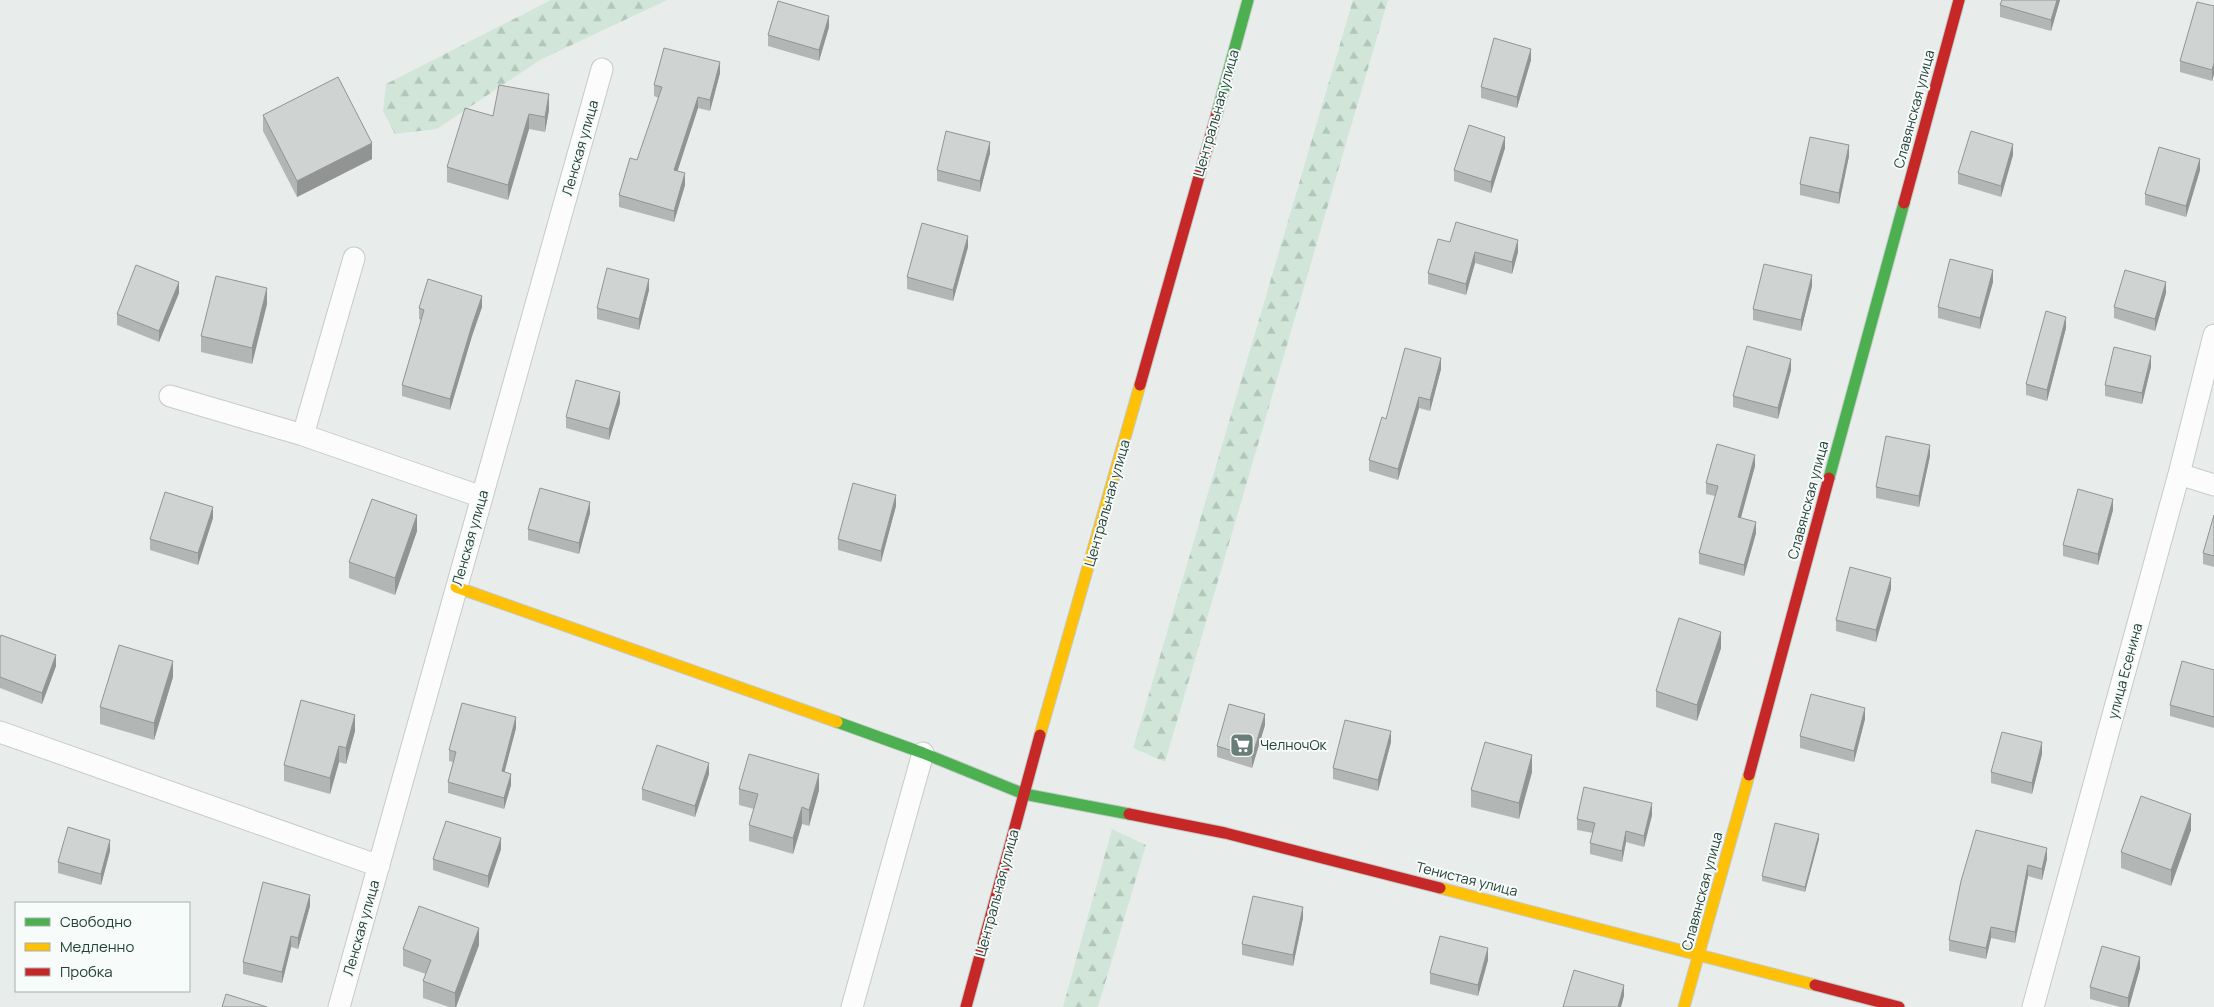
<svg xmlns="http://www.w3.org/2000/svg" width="2214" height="1007" viewBox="0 0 2214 1007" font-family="Manrope,sans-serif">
<defs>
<pattern id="forest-firs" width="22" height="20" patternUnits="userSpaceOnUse" patternTransform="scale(1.25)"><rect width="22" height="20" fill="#d1e6d8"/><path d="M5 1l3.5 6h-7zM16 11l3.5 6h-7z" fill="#b3c6ba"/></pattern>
</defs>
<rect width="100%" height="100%" fill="#e8edeb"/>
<path fill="url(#forest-firs)" d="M 551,0 L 667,0 L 540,60 L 437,129 L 395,134 L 383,111 L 386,84 Z
M 1353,0 L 1388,0 L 1165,762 L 1133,748 Z
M 1112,829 L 1146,845 L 1098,1007 L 1063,1007 Z"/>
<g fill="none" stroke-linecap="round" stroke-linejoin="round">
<g stroke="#c5cac8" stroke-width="23">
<path id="street" d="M 170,396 L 303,435 L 482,497
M 303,435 L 354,258
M 2179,474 L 2214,485
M 0,732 L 379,866
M 339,1007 L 602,69
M 852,1007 L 923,753
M 2033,1007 L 2179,474 L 2214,335"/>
</g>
<g stroke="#c3cbc8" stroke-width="13">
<path id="fast" d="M 1217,113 L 1248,0
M 1829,478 L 1904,203
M 837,722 L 923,753 L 1024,794 L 1129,814"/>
</g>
<g stroke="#c3cbc8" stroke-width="13">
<path id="slow" d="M 456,587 L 837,722
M 1040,735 L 1140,385
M 1440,888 L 1815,985
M 1684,1007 L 1749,775"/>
</g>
<g stroke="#c3cbc8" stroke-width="13">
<path id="jam" d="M 1904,203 L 1959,0
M 1140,385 L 1217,113
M 1749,775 L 1829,478
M 1129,814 L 1225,833 L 1440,888
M 1815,985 L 1899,1007
M 966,1007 L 1040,735"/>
</g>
<use href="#street" stroke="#fcfcfc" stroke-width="21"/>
<use href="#fast" stroke="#4caf50" stroke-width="11"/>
<use href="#slow" stroke="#ffc107" stroke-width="11"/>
<use href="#jam" stroke="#c62828" stroke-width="11"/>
</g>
<path fill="#b2b6b5" d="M 2002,0 L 2060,0 L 2051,31 L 2000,17 L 2000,5 Z
M 2214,6 L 2214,74 L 2212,81 L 2180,72 L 2180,61 Z
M 829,27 L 819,61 L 768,46 L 768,35 Z
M 1531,60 L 1517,108 L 1481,98 L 1481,87 Z
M 720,73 L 710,111 L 698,108 L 677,171 L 685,185 L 674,222 L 619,207 L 619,195 L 637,160 L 659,98 L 654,96 L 654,85 Z
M 549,110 L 545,132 L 529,129 L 508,200 L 447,182 L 447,167 L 493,116 Z
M 263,115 L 372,159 L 297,197 L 263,131 Z
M 1505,148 L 1491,193 L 1454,181 L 1454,170 Z
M 990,153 L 980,192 L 937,181 L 937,170 Z
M 2013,155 L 2001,197 L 1958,184 L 1958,173 Z
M 1849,156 L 1839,204 L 1800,195 L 1800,184 Z
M 2200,170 L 2186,217 L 2145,205 L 2145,194 Z
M 1450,242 L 1518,252 L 1512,274 L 1475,263 L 1466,295 L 1428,284 L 1428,273 Z
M 968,247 L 953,301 L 907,289 L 907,277 Z
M 1993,282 L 1980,329 L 1938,318 L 1938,307 Z
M 1812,286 L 1801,331 L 1753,320 L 1753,309 Z
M 649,290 L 639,330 L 597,319 L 597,308 Z
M 179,293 L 159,342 L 117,325 L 117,314 Z
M 2166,293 L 2155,331 L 2114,318 L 2114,307 Z
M 267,304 L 252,364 L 201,352 L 201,336 Z
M 482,307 L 472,336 L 450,410 L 402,396 L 402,385 L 421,320 L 419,319 L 419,308 Z
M 2066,328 L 2047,401 L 2026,395 L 2026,384 Z
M 2151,367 L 2142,404 L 2105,396 L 2105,385 Z
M 1441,369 L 1430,411 L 1419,408 L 1398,480 L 1369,471 L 1369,460 L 1386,419 Z
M 1791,370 L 1778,419 L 1733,407 L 1733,396 Z
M 620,403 L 609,440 L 566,428 L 566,417 Z
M 1930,456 L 1919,507 L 1876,498 L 1876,487 Z
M 1755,466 L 1741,518 L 1756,533 L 1744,576 L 1699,564 L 1699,553 L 1715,496 L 1706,494 L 1706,483 Z
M 896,506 L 881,562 L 838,550 L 838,539 Z
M 2113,510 L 2098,565 L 2063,556 L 2063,545 Z
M 590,513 L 579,554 L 528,540 L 528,529 Z
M 2214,515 L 2214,567 L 2203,564 L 2203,553 Z
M 213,518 L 198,565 L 150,550 L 150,539 Z
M 417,531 L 395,595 L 349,578 L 349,562 Z
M 1891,589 L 1876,642 L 1836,631 L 1836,620 Z
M 0,638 L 56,666 L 42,704 L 0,688 Z
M 1721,648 L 1697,721 L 1656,707 L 1656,691 Z
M 2214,670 L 2214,728 L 2170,716 L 2170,705 Z
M 173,677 L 154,740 L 100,724 L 100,707 Z
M 1865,719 L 1854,762 L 1800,748 L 1800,736 Z
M 1265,725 L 1252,768 L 1217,757 L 1217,746 Z
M 516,728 L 504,772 L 511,785 L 504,809 L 448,793 L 448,782 L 453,762 L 449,761 L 449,750 Z
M 355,731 L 346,764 L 339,762 L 330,794 L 284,781 L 284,765 Z
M 1391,742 L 1378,791 L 1333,779 L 1333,768 Z
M 2042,754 L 2032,794 L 1991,783 L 1991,772 Z
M 1532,772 L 1519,819 L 1471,807 L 1471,790 Z
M 709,774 L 695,817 L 642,800 L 642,789 Z
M 739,789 L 819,790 L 809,826 L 802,824 L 793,854 L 749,841 L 749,825 L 754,809 L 739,805 Z
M 1652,815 L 1644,847 L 1626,842 L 1622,862 L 1590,854 L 1590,843 L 1593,833 L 1577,830 L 1577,819 Z
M 1976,830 L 2047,859 L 2042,880 L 2028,876 L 2015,943 L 1991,938 L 1986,959 L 1949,951 L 1949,940 Z
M 2191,830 L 2171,886 L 2121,868 L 2121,852 Z
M 1819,839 L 1805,892 L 1762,881 L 1762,876 Z
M 501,849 L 488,888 L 433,870 L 433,859 Z
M 110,851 L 101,885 L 58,873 L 58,862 Z
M 310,906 L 298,949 L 291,947 L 282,983 L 243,974 L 243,962 Z
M 1303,918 L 1293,966 L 1242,955 L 1242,944 Z
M 479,945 L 456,1007 L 449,1007 L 423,998 L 423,981 L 426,974 L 403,966 L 403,949 Z
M 1488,960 L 1478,996 L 1430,984 L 1430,973 Z
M 2140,968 L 2129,1007 L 2120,1007 L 2090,999 L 2090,987 Z"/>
<path fill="#919493" d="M 2057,0 L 2060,0 L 2051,31 L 2051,20 Z
M 829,16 L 829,27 L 819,61 L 819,50 Z
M 1531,49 L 1531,60 L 1517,108 L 1517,97 Z
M 720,62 L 720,73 L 710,111 L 710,100 Z
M 2214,63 L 2214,74 L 2212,81 L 2212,70 Z
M 549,94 L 549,110 L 545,132 L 545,117 Z
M 698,97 L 698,108 L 674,182 L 674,170 Z
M 529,114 L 529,129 L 508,200 L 508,185 Z
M 1505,137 L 1505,148 L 1491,193 L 1491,182 Z
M 990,142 L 990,153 L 980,192 L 980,181 Z
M 372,143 L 372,159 L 297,197 L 297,181 Z
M 2013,144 L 2013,155 L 2001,197 L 2001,186 Z
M 1849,145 L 1849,156 L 1839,204 L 1839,193 Z
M 2200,159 L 2200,170 L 2186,217 L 2186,206 Z
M 685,173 L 685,185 L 674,222 L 674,211 Z
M 968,236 L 968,247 L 953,301 L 953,290 Z
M 1518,240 L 1518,252 L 1512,274 L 1512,262 Z
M 1475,252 L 1475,263 L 1466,295 L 1466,284 Z
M 1993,270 L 1993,282 L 1980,329 L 1980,318 Z
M 1812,275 L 1812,286 L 1801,331 L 1801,320 Z
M 649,279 L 649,290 L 639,330 L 639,319 Z
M 179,282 L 179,293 L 159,342 L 159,331 Z
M 2166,282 L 2166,293 L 2155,331 L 2155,319 Z
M 267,288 L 267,304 L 252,364 L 252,348 Z
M 482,296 L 482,307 L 472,336 L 450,410 L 450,399 L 472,325 Z
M 2066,317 L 2066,328 L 2047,401 L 2047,390 Z
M 2151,356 L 2151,367 L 2142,404 L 2142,393 Z
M 1441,358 L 1441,369 L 1430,411 L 1430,400 Z
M 1791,359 L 1791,370 L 1778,419 L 1778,408 Z
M 620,392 L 620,403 L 609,440 L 609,429 Z
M 1419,397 L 1419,408 L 1398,480 L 1398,469 Z
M 1930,445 L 1930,456 L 1919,507 L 1919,496 Z
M 1755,455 L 1755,466 L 1738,528 L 1738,517 Z
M 896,495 L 896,506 L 881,562 L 881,551 Z
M 2113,499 L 2113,510 L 2098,565 L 2098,554 Z
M 590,502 L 590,513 L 579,554 L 579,543 Z
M 213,507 L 213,518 L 198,565 L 198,553 Z
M 417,515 L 417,531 L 395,595 L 395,578 Z
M 1756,522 L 1756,533 L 1744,576 L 1744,565 Z
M 1891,578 L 1891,589 L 1876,642 L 1876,630 Z
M 1721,632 L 1721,648 L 1697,721 L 1697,705 Z
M 56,655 L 56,666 L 42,704 L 42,693 Z
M 173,661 L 173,677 L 154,740 L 154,723 Z
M 1865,708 L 1865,719 L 1854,762 L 1854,751 Z
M 1265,714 L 1265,725 L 1252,768 L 1252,757 Z
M 355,715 L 355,731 L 346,764 L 346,748 Z
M 516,717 L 516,728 L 502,782 L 502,771 Z
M 1391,731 L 1391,742 L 1378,791 L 1378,780 Z
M 2042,742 L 2042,754 L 2032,794 L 2032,783 Z
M 339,746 L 339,762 L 330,794 L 330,778 Z
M 1532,755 L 1532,772 L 1519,819 L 1519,803 Z
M 709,763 L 709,774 L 695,817 L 695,806 Z
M 511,774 L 511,785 L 504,809 L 504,798 Z
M 819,774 L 819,790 L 809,826 L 809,810 Z
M 1652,803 L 1652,815 L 1644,847 L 1644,836 Z
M 802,807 L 802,824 L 793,854 L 793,838 Z
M 2191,814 L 2191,830 L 2171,886 L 2171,870 Z
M 1626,831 L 1626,842 L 1622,862 L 1622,851 Z
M 1819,834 L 1819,839 L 1805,892 L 1805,887 Z
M 501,838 L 501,849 L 488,888 L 488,876 Z
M 110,840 L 110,851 L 101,885 L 101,874 Z
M 2047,848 L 2047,859 L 2042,880 L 2042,869 Z
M 2028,865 L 2028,876 L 2015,943 L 2015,932 Z
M 310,895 L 310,906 L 298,949 L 298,938 Z
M 1303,907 L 1303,918 L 1293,966 L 1293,955 Z
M 1991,927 L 1991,938 L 1986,959 L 1986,948 Z
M 479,928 L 479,945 L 456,1007 L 455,1007 L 455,993 Z
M 291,936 L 291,947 L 282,983 L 282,972 Z
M 1488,948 L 1488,960 L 1478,996 L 1478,985 Z
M 2140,957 L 2140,968 L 2129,1007 L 2128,1007 L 2128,998 Z
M 1624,985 L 1624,996 L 1621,1007 L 1618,1007 Z"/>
<path fill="#cfd4d2" stroke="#919493" d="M 2002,0 L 2057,0 L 2051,20 L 2000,5 Z
M 778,1 L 829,16 L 819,50 L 768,35 Z
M 2197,2 L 2214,6 L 2214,63 L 2212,70 L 2180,61 Z
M 1494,38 L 1531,49 L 1517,97 L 1481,87 Z
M 664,48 L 720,62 L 710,100 L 698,97 L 674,170 L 685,173 L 674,211 L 619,195 L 630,158 L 637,160 L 662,87 L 654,85 Z
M 338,77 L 372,143 L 297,181 L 263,115 Z
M 499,85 L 549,94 L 545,117 L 529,114 L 508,185 L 447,167 L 465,108 L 493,116 Z
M 1469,125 L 1505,137 L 1491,182 L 1454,170 Z
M 946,131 L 990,142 L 980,181 L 937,170 Z
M 1971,131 L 2013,144 L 2001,186 L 1958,173 Z
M 1810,137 L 1849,145 L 1839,193 L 1800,184 Z
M 2159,147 L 2200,159 L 2186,206 L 2145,194 Z
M 1456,222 L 1518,240 L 1512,262 L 1475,252 L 1466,284 L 1428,273 L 1438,239 L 1450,242 Z
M 922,223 L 968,236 L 953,290 L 907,277 Z
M 1950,259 L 1993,270 L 1980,318 L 1938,307 Z
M 1764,264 L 1812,275 L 1801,320 L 1753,309 Z
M 136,265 L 179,282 L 159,331 L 117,314 Z
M 607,268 L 649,279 L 639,319 L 597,308 Z
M 2125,270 L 2166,282 L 2155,319 L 2114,307 Z
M 216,276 L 267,288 L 252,348 L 201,336 Z
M 428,279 L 482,296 L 472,325 L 450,399 L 402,385 L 424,310 L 419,308 Z
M 2046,311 L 2066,317 L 2047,390 L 2026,384 Z
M 1747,346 L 1791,359 L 1778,408 L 1733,396 Z
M 2114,347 L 2151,356 L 2142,393 L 2105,385 Z
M 1405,348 L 1441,358 L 1430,400 L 1419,397 L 1398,469 L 1369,460 L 1382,417 L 1386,419 Z
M 576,380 L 620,392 L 609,429 L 566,417 Z
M 1886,436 L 1930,445 L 1919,496 L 1876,487 Z
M 1717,444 L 1755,455 L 1738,517 L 1756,522 L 1744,565 L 1699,553 L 1718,486 L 1706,483 Z
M 853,483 L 896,495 L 881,551 L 838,539 Z
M 540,488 L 590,502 L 579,543 L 528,529 Z
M 2078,489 L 2113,499 L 2098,554 L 2063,545 Z
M 165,492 L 213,507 L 198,553 L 150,539 Z
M 372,499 L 417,515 L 395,578 L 349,562 Z
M 2214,515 L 2214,556 L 2203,553 Z
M 1850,567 L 1891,578 L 1876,630 L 1836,620 Z
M 1679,618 L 1721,632 L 1697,705 L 1656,691 Z
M 1,635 L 56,655 L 42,693 L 0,677 L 0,638 Z
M 119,645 L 173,661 L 154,723 L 100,707 Z
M 2182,661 L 2214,670 L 2214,717 L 2170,705 Z
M 1811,694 L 1865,708 L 1854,751 L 1800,736 Z
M 301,700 L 355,715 L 346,748 L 339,746 L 330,778 L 284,765 Z
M 462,703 L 516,717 L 502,771 L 511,774 L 504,798 L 448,782 L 456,752 L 449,750 Z
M 1229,704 L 1265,714 L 1252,757 L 1217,746 Z
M 1345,720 L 1391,731 L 1378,780 L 1333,768 Z
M 2002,732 L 2042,742 L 2032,783 L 1991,772 Z
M 1485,742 L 1532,755 L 1519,803 L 1471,790 Z
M 657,745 L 709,763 L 695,806 L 642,789 Z
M 749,754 L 819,774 L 809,810 L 802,807 L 793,838 L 749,825 L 758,794 L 739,789 Z
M 1584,787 L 1652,803 L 1644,836 L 1626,831 L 1622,851 L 1590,843 L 1595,823 L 1577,819 Z
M 2141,796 L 2191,814 L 2171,870 L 2121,852 Z
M 446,821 L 501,838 L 488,876 L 433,859 Z
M 1775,823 L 1819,834 L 1805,887 L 1762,876 Z
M 68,827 L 110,840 L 101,874 L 58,862 Z
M 1976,830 L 2047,848 L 2042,869 L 2028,865 L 2015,932 L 1991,927 L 1986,948 L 1949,940 L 1961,881 Z
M 263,882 L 310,895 L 298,938 L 291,936 L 282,972 L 243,962 Z
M 1253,896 L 1303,907 L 1293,955 L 1242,944 Z
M 419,906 L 479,928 L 455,993 L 423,981 L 431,960 L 403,949 Z
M 1440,936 L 1488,948 L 1478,985 L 1430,973 Z
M 2102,946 L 2140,957 L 2128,998 L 2090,987 Z
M 1574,970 L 1624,985 L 1618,1007 L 1563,1007 Z
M 226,994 L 267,1007 L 222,1007 Z"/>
<defs>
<g id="supermarket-square" transform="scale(1.25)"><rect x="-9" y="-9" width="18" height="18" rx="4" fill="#697e78" stroke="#f7fbf9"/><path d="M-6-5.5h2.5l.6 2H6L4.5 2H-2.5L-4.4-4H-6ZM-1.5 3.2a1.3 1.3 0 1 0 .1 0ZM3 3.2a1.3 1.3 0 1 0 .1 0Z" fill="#fff"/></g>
</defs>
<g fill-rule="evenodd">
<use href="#supermarket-square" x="1242" y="745"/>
</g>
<g text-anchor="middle" stroke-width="4" stroke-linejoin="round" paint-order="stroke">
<g font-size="14" fill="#24423a" stroke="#f7fbf9">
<text transform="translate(1914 109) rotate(-75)" y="5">Славянская улица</text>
<text transform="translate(1216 113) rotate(-74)" y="5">Центральная улица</text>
<text transform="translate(580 148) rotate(-74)" y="5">Ленская улица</text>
<text transform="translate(1808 500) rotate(-75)" y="5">Славянская улица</text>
<text transform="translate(1107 503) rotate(-74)" y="5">Центральная улица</text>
<text transform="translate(470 538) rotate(-74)" y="5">Ленская улица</text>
<text transform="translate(2125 671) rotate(-75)" y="5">улица Есенина</text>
<text transform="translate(1467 879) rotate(14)" y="5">Тенистая улица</text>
<text transform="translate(1702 891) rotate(-75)" y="5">Славянская улица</text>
<text transform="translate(997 893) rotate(-75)" y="5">Центральная улица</text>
<text transform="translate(361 928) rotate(-74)" y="5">Ленская улица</text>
</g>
<g font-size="14" fill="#24423a" stroke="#f7fbf9" text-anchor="start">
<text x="1260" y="750">ЧелночОк</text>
</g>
</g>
<rect x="15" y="902" width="175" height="90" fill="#f7fbf9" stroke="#a3b1ad"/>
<rect x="25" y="918" width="25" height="8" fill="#4caf50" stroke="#a3b1ad"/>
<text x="60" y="927" font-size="15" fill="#24423a">Свободно</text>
<rect x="25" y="943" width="25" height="8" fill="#ffc107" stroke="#a3b1ad"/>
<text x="60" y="952" font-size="15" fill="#24423a">Медленно</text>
<rect x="25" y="968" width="25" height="8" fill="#c62828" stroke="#a3b1ad"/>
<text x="60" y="977" font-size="15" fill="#24423a">Пробка</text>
</svg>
